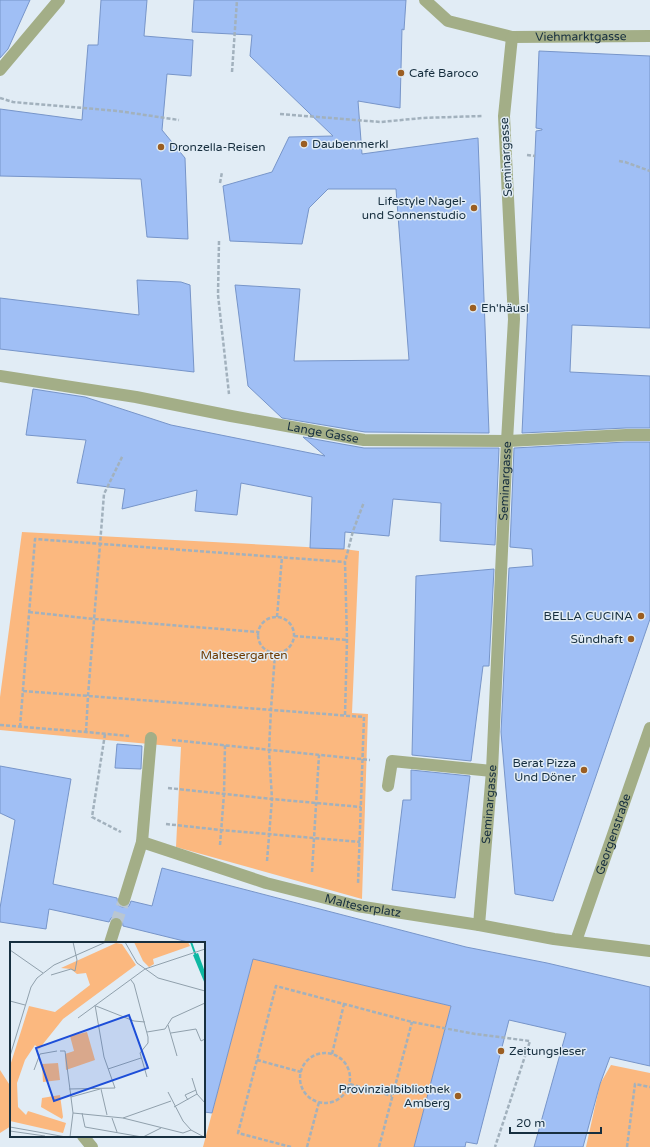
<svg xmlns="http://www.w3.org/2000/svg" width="650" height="1147" viewBox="0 0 650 1147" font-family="'Varela Round',sans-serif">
<rect width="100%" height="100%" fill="#e1ecf5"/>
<path fill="#fbb87f" d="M 22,532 L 344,549 L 359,551 L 352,713 L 368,714 L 362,899 L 176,847 L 181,747 L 0,730 L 0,697 Z
M 253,959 L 451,1006 L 414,1147 L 203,1147 Z
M 611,1065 L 650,1073 L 650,1147 L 586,1147 L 600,1084 Z
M 0,1070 L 11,1087 L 11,1126 L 0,1133 Z"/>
<path fill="#a0bff5" stroke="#7795c9" d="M 0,0 L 30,0 L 8,49 L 0,58 Z
M 101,0 L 147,0 L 144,36 L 193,40 L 191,76 L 167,74 L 162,130 L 185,158 L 188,239 L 147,237 L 141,179 L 0,176 L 0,109 L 82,120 L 88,45 L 98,45 Z
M 194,0 L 406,0 L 404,30 L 402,29 L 400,108 L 358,101 L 362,154 L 478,138 L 489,433 L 365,432 L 282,418 L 248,386 L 235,285 L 300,289 L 294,361 L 409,360 L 396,189 L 328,189 L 309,208 L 302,244 L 230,241 L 223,186 L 272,172 L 289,137 L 333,136 L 250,56 L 252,35 L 192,32 Z
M 539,51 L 650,56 L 650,328 L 572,325 L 570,372 L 650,376 L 650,428 L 626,428 L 522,433 L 536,131 L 542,130 L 542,129 L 536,128 Z
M 137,280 L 181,282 L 190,285 L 194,372 L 0,349 L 0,298 L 139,315 Z
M 33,389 L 85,397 L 171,425 L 325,456 L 303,437 L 364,448 L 499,448 L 495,545 L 440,541 L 441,503 L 393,499 L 389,536 L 345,532 L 344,549 L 310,548 L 312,497 L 241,483 L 237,515 L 195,511 L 197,490 L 122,509 L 125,489 L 77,483 L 86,440 L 26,435 Z
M 626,442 L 650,442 L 650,619 L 553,901 L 515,894 L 501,732 L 509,568 L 533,566 L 532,549 L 510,547 L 514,448 Z
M 494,569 L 489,666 L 483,666 L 471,761 L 412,755 L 416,576 Z
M 117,744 L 142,746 L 141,769 L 115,768 Z
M 0,766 L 71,779 L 53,884 L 117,898 L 118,905 L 122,907 L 126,907 L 129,906 L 131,901 L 152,906 L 162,868 L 466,947 L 547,963 L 650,987 L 650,1066 L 610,1057 L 600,1084 L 583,1147 L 534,1147 L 566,1033 L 509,1020 L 477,1144 L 466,1142 L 465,1147 L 414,1147 L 451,1006 L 253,959 L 212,1113 L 204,1112 L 204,943 L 192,943 L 123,926 L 122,919 L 118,917 L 115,917 L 111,918 L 109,922 L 49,909 L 46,929 L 0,922 L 0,908 L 15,820 L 0,813 Z
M 411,770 L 470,776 L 455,898 L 392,890 L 403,800 L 411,800 Z"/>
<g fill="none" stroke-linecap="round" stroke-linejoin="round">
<path stroke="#b9c6d1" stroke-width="12" stroke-dasharray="12 6" stroke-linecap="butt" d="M 116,924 L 124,900"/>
<path stroke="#a2b1bd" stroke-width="2.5" stroke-dasharray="4 2" stroke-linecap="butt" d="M 232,72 L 237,0
M 0,98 L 13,102 L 118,111 L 179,120
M 280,114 L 381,122 L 422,118 L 482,116
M 527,155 L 535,156
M 619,161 L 625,162 L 650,171
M 220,183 L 222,172
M 219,241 L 218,295 L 229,394
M 29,612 L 94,619 L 258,632
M258 635a18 18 0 1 1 36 0a18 18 0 1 1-36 0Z
M 277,617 L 282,557
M 294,636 L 347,640
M 23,691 L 364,717 L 358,884
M 345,715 L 347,640 L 345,562 L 353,531 L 364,502
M 0,725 L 86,732 L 129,736
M 20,727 L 35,539 L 345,562
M 86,732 L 88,696 L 104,494 L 123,455
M 105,734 L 92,817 L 121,832
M 172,740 L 370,760
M 168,788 L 272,799 L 361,807
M 166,824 L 221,830 L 360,842
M 220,845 L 224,794 L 225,745
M 267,861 L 272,799 L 269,750 L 271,709 L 275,654
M 312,872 L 319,755
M300 1078a25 25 0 1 1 50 0a25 25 0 1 1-50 0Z
M 332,1054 L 344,1004
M 257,1060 L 301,1072
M 350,1084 L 392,1096
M 291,1147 L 238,1133 L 276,986 L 412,1022 L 475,1034 L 530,1041 L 495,1147
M 307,1147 L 319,1102
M 379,1147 L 412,1022
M 627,1147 L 635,1084 L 650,1087"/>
<g stroke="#a3ae87" stroke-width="12">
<path d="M 388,786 L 392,761 L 492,771"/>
<path d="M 142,842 L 151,738"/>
<path id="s1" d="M 479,925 L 492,771 L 507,441"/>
</g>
<g stroke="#a3ae87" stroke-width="12">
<path id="s2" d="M 425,0 L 448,21 L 512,37 L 650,36"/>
<path d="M 0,70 L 59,0"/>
<path id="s3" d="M 0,376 L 136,397 L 231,416 L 364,440 L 507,441 L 626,435 L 650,435"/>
<path d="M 507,441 L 514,319 L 504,116 L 512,37"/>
<path id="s4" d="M 124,900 L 142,842 L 266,883 L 357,906 L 479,925 L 554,939 L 650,951"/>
<path id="s5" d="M 576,941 L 650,728"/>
<path d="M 110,943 L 116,924"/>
<path d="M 83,1136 L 92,1147"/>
</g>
</g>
<g fill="#9b5e22" stroke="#e1ecf5" stroke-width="1.5">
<circle cx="401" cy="73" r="4"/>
<circle cx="304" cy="144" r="4"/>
<circle cx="161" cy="147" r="4"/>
<circle cx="474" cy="208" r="4"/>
<circle cx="473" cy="308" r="4"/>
<circle cx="641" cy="616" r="4"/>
<circle cx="631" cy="639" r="4"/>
<circle cx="584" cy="770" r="4"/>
<circle cx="501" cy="1051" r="4"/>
<circle cx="458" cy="1096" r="4"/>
</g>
<g text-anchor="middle" stroke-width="3" stroke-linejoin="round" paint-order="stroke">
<g font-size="12" fill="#172f3f" stroke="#e1ecf5">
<text dy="4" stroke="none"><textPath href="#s2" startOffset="166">Viehmarktgasse</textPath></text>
<text transform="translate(506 157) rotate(-93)" y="4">Seminargasse</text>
<text dy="4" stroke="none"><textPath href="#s3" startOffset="328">Lange Gasse</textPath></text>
<text dy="4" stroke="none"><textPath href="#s1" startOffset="445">Seminargasse</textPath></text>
<text dy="4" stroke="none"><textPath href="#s1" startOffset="121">Seminargasse</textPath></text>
<text dy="4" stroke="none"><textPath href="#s5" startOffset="113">Georgenstraße</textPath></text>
<text dy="4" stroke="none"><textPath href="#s4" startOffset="291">Malteserplatz</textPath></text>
</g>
<g font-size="12" fill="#172f3f" stroke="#e1ecf5" text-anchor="start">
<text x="409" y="77">Café Baroco</text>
<text x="312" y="148">Daubenmerkl</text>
<text x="169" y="151">Dronzella-Reisen</text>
<text x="466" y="205" text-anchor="end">Lifestyle Nagel-<tspan x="466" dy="14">und Sonnenstudio</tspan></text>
<text x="481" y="312">Eh'häusl</text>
<text x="633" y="620" text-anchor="end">BELLA CUCINA</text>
<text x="623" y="643" text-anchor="end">Sündhaft</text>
<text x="576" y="767" text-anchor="end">Berat Pizza<tspan x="576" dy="14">Und Döner</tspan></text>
<text x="509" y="1055">Zeitungsleser</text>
<text x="450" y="1093" text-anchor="end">Provinzialbibliothek<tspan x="450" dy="14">Amberg</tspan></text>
</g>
<g font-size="12" fill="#6d3b03" stroke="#e1ecf5">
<text x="244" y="659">Maltesergarten</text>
</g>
</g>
<g transform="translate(10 942)">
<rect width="195" height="195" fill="#e1ecf5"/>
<path d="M 124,0 L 178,0 L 180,4 L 143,17 L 144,22 L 139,25 L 133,19 ZM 106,1 L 112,2 L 126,23 L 53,77 L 29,107 L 25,103 L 15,118 L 7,141 L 8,165 L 16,173 L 18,169 L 56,181 L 53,191 L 0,179 L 0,124 L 19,64 L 45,70 L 80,43 L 76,31 L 67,32 L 61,27 L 51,26 ZM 77,90 L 85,118 L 56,128 L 55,112 L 64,109 L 60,94 ZM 48,121 L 50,138 L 33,140 L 32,122 ZM 50,153 L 53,175 L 52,177 L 31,165 L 32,156 Z" fill="#fbb87f"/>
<path d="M 188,11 L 195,30 L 195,42 L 183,13 Z" fill="#0eb8a3"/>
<path fill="none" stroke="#0eb8a3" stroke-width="2" d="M 181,0 L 186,14"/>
<path fill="none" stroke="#90a0ac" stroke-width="1" d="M 115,0 L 127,21 L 148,36 L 195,49M 0,8 L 33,31M 41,33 L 61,27 L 65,29 L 67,18 L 63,0M 121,38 L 124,42 L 138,95 L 138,101 L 130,111 L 137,135M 0,59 L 15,63M 86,64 L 124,79 L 135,80M 68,76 L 135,27 L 195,7M 158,83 L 167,114M 137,90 L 155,87 L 162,76 L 195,61M 161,91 L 186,87 L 191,99 L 195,97M 50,109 L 55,109 L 63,171 L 60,195M 0,114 L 21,45 L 27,36 L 44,23 L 96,0M 98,127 L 131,116M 24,128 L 30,112 L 47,109M 182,136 L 187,152 L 195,161M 59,147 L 105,146 L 94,115 L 85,63M 91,147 L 97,173M 158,150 L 173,179 L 181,188 L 194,195M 61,155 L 90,147M 178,158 L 175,153 L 186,148M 164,165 L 187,152M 63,171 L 113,176 L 173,191 L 181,188M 72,171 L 75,185 L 132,195M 102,176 L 107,190M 113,176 L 161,159M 0,185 L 56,195M 0,189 L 35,194M 133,195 L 151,186"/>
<path fill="#1d4ed8" fill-opacity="0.15" stroke="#1d4ed8" stroke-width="2" d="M 119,73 L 138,126 L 44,159 L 26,106 Z"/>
<rect width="195" height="195" fill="none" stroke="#172f3f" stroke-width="2"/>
</g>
<path d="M510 1127v6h91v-6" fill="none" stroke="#172f3f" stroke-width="2"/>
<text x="516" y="1127" font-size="12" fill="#172f3f" stroke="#e1ecf5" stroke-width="3" paint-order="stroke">20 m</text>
</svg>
